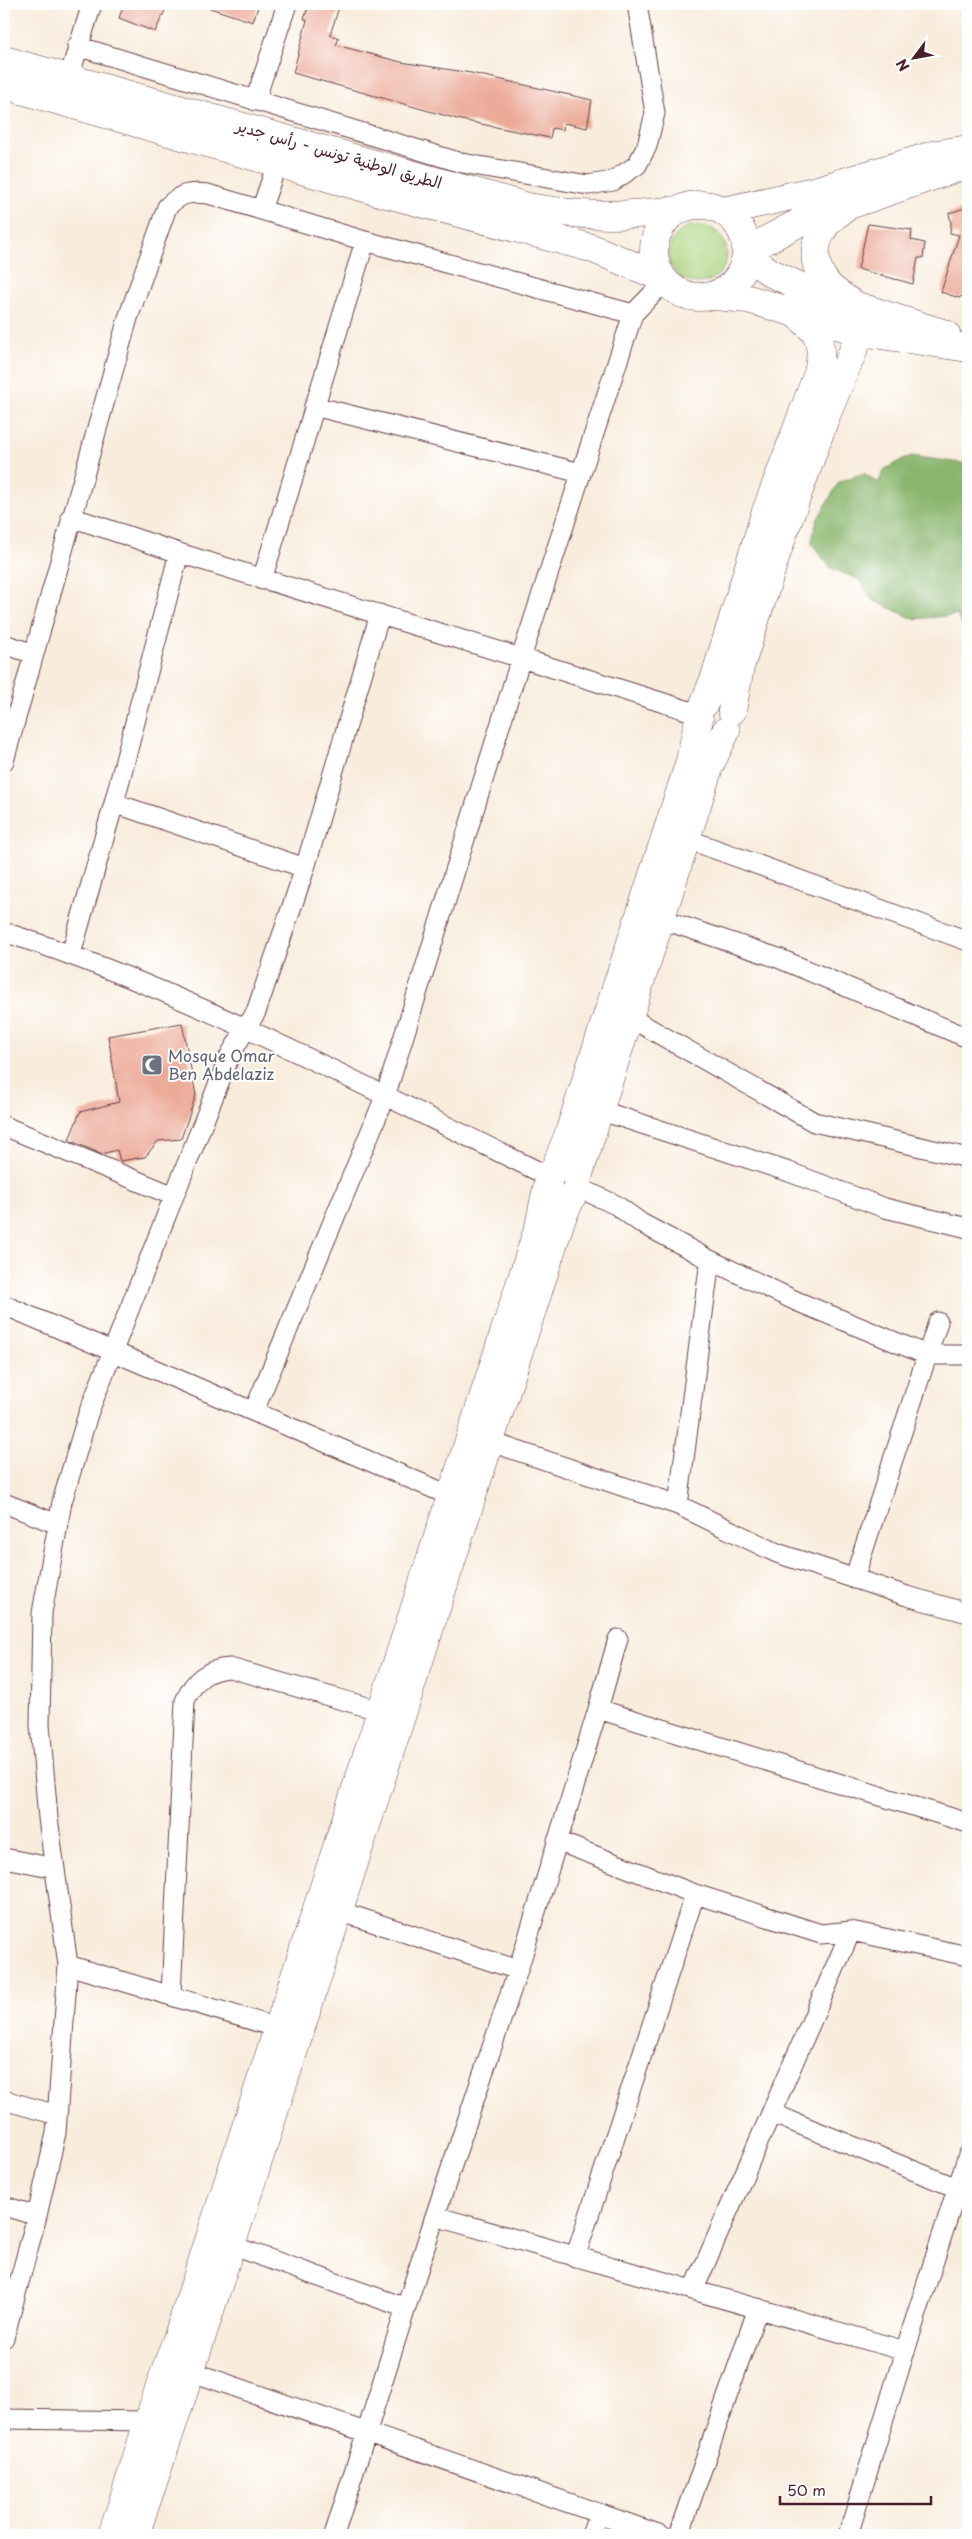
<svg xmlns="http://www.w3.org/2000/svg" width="972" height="2539" viewBox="0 0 972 2539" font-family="'Playpen Sans','Playpen Sans Arabic',sans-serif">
<rect width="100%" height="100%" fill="#fff"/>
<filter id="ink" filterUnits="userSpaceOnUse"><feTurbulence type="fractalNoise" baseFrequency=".02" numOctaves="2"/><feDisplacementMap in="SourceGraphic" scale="10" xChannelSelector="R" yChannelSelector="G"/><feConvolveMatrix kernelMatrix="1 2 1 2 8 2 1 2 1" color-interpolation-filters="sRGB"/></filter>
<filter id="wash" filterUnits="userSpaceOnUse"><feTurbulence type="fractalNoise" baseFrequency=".0096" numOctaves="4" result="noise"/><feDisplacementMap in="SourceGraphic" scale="20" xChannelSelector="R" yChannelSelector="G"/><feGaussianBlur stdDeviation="1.12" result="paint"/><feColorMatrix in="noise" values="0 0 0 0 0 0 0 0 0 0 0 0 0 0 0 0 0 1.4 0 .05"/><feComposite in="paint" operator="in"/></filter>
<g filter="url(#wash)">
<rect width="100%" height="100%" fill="#f8ecdc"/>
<path fill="#acd37e" stroke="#7b7954" d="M669 254a29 29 0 1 1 58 0a29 29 0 1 1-58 0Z"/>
<path fill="#89b56d" stroke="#6a6a4c" d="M 911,456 L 968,464 L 968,635 L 957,615 L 914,619 L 872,600 L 860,580 L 831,568 L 811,543 L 817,520 L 839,482 L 864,473 L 878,483 L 885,469 Z"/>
<g id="blocks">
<path fill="#ecaa99" d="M 124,4 L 168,4 L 155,32 L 119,18 Z
M 207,4 L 259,4 L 253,22 L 207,7 Z
M 309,4 L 340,4 L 330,35 L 339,38 L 336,45 L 401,62 L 471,73 L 592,100 L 587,128 L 564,123 L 563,130 L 552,128 L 550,138 L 461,120 L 293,73 L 307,20 L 304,19 Z
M 968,207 L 968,292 L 959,298 L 941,292 L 959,235 L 950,233 L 951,223 L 949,213 Z
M 868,224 L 912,230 L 911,240 L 925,243 L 923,258 L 918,258 L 913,284 L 858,269 Z
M 182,1023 L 196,1095 L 181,1139 L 158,1141 L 145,1157 L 120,1161 L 117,1150 L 101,1154 L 69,1140 L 80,1112 L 119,1102 L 108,1036 Z"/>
</g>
</g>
<g filter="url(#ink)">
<use href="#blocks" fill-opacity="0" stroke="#643e46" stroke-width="1"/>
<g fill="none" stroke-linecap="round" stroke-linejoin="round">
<g stroke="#643e46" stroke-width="21">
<path id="street" d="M 77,46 L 462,163 L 588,185 L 613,181 L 637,165 L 647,146 L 655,113 L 637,4
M 69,77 L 92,4
M 255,101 L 287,4
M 261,210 L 278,161
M 664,282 L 633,314 L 521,658 L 699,714
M 314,406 L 581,473
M 71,517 L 179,553
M 262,580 L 365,241
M 4,644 L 34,654 L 4,761
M 34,654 L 128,318 L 167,207 C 181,193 189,192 208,194 L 365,241 L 633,314
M 114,803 L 305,868
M 687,839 L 968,941
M 661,919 L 778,958 L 968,1038
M 4,932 C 194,993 370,1090 550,1177
M 71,954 L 114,803 L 179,553 L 521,658 L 385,1097 L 254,1411
M 629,1017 L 814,1122 L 968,1158
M 599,1110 L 789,1172 L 885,1208 L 968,1228
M 4,1126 L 174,1196
M 577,1187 L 616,1205 L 641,1223 L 710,1260 L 796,1301 L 927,1355 L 968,1355
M 4,1305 L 451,1496
M 491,1442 L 678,1505 L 777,1553 L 907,1596 L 968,1613
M 4,1503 L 57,1524
M 678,1505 L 710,1260
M 854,1579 L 938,1322
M 618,1639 L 598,1709 L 968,1823
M 557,1841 L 695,1894 L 821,1934 L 851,1931 L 968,1956
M 4,1858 L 55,1868
M 339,1911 L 518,1970
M 68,1965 L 278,2028
M 171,1995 L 185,1701 C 194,1680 207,1669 230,1668 L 381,1711
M 4,2100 L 57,2115
M 771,2113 L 957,2188
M 4,2206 L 37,2216
M 435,2216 L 905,2351
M 230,2245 L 406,2308
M 575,2258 L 695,1894
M 694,2289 L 851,1931
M 4,2338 L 37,2216 L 56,2133 L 68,1965 L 48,1818 L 40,1725 L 42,1613 L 62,1502 L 88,1414 L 174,1196 L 230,1055 L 256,1012 L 305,868 L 380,614
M 181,2368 L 661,2535
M 4,2419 L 148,2421 L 158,2424
M 334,2535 L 435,2216 L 518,1970 L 598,1709
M 591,2535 L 599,2513
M 679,2535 L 758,2308
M 848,2535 L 905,2351 L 968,2155"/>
</g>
<g stroke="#643e46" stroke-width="29">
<path id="secondary" d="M 746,255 L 771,273 L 810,291 L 946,334
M 714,296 L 748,299 L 861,332 L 968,348
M 704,704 L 715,677 L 765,514 L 818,373 C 826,338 816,329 789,309
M 732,711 L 740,667 L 780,543 L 825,418 L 861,332 L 860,312 L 853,304
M 554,1171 L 569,1133 L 690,761 L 699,719
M 577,1180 L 709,767 L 726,731
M 112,2535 C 134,2471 151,2405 176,2342 L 539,1226 L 548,1183
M 135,2535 L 187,2382 L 561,1220 L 573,1194"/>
</g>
<g stroke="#643e46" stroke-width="29">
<path id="primary" d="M 4,60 L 528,207 C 585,217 621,217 678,210
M 4,85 L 372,190 L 591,248 L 661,277
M654 251a46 46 0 1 1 92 0a46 46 0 1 1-92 0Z
M 844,209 C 816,226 805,258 828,285 C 834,292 845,298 853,304
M 724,211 L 818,190 L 937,154 L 968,149
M 746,251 L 800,222 L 968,164"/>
</g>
<use href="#street" stroke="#fff" stroke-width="19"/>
<use href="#secondary" stroke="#fff" stroke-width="28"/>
<use href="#primary" stroke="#fff" stroke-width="28"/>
</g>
</g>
<defs>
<g id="mosque-square" transform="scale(1.125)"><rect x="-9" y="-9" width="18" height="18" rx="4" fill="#6b7280" stroke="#fff"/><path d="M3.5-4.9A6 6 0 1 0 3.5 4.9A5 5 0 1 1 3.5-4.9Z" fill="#fff"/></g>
</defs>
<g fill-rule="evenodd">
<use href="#mosque-square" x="152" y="1065"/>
</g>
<g text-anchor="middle" stroke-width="4" stroke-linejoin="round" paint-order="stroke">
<g font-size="16" fill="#4a1f2b" stroke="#fff">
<text transform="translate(339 154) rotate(16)" y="6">الطريق الوطنية تونس - رأس جدير</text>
</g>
<g font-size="16" fill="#5b616d" stroke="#fff" text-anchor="start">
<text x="168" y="1062">Mosque Omar<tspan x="168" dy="18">Ben Abdelaziz</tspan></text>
</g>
</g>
<rect width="972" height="2539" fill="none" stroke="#fff" stroke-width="20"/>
<g transform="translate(914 58) rotate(238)" stroke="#ffffff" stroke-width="4" paint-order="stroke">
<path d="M0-4L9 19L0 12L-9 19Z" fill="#4a1f2b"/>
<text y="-8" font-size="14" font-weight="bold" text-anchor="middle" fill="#4a1f2b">N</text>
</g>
<path d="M780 2496v8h151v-8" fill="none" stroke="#4a1f2b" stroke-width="2.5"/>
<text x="787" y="2496" font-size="15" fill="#4a1f2b" stroke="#ffffff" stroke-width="4" paint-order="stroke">50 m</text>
</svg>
